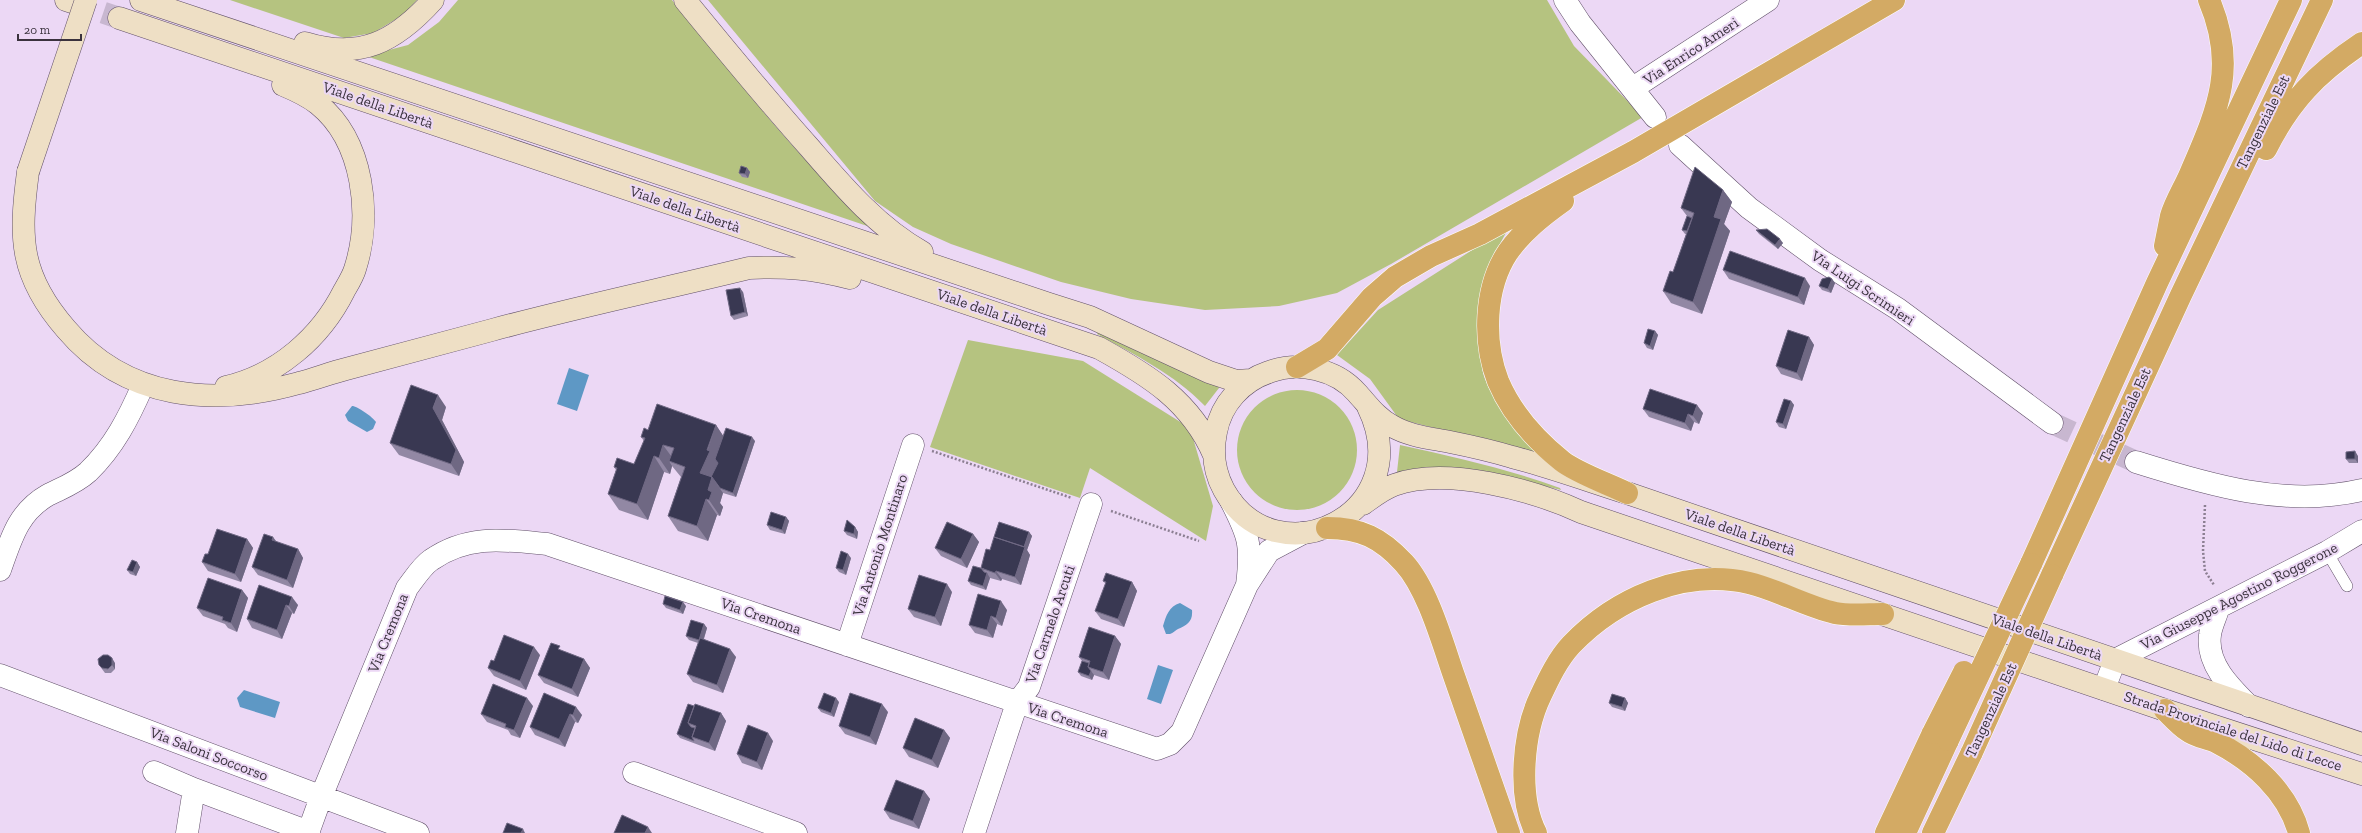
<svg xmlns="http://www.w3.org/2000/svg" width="2362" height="833" viewBox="0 0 2362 833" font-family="'Zilla Slab',serif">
<rect width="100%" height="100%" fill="#ecd8f5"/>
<path fill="#b5c380" d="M 230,0 L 417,0 L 403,15 L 373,33 L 344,38 Z
M 458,0 L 672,0 C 737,79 799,162 876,229 L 366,56 L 408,45 L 439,22 Z
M 708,0 L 1547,0 L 1574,46 L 1643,117 L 1391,264 L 1337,293 L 1279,306 L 1205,310 L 1131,299 L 1061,282 L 951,244 L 913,227 L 875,201 Z
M 1510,226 C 1485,267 1473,307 1480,354 C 1482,362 1482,372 1485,379 C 1496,407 1518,431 1537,454 L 1399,419 L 1370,379 L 1337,355 L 1378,310 Z
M 1098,331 L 1218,385 L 1219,388 L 1205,406 C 1174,374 1135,355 1097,334 Z
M 968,340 L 1083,361 L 1190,428 L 1213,506 L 1206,541 L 1090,468 L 1080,498 L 930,447 Z
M1237 450a60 60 0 1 1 120 0a60 60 0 1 1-120 0Z
M 1400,445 C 1454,457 1508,469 1560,488 L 1561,490 L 1521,480 L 1399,474 L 1397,472 Z"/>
<path fill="#5e98c5" d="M 569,368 L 589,375 L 577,411 L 557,404 Z
M 352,406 C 357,406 373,417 376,422 L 373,429 L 367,432 L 348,421 L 345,415 Z
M 1180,603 L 1192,610 C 1193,622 1187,625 1178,629 C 1176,630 1173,633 1170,634 L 1166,634 L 1163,626 C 1166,616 1169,606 1180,603 Z
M 1158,665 L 1173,670 L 1161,704 L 1147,699 Z
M 244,690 L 280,702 L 275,718 L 240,707 L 237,698 Z"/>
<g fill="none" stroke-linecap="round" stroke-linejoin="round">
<path stroke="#c8b7d0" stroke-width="22" stroke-dasharray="22 11" stroke-linecap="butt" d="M 2052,423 L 2136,462"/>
<path stroke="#c8b7d0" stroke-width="22" stroke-dasharray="22 11" stroke-linecap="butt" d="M 72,2 L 119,18"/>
<g stroke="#615069" stroke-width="12">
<path id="service" d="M 2327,552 L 2347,586"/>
</g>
<g stroke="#615069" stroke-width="23">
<path id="minor" d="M 1565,0 L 1580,23 L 1655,117
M 1633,88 L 1768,0
M 1680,145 L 1749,208 L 1820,260 L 1898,309 L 2052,423
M 2136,462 C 2209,485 2286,508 2362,490
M 1231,501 C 1249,536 1252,545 1247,585 L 1269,551 L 1303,533
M 0,570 C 11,539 18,512 48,495 C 62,488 76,483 88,472 C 114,447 129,417 143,385
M 847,645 L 913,445
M 0,675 L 418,833
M 154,772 L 194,789
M 634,773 L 796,833
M 187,833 L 194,789 L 309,832
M 308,833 L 321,797 L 407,588 C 414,579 422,566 431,560 C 468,534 505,540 547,544 L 1157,749 L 1170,744 L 1182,732 L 1247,585
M 974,833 L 1017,703 L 1029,687 L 1091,504"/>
</g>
<g stroke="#615069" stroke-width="23">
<path id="tertiary" d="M 2218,609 C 2216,617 2211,626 2210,635 C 2206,664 2230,687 2249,706
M 2104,689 L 2115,660 L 2327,552 L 2362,531"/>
</g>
<g stroke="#615069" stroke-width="23">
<path id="secondary" d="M 66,0 L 72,2
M 141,0 L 1049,304 L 1090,317 L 1209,372 L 1236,381 L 1251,380
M 685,0 C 725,49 766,99 809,147 C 842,185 877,227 922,252
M 119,18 L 1099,348 C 1148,375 1191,401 1214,455
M 305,43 C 360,60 395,42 433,0
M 28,172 C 19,239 20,276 66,329 C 126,400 214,407 299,383 C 315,379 330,373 346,369 C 395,356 444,343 492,330 C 577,307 663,289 749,268 C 787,266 813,269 850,278
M 226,387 C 278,375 321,337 344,291 C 348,284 353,276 355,269 C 372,216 364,141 318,104 C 308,96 295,90 283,85
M 1368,407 C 1420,513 1276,583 1224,490 C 1214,472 1212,452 1216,432 C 1221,404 1242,381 1269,372 C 1299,361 1336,369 1357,393 C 1368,405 1377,418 1392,426 C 1409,436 1430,438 1450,442 C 1470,446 1492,451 1512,457 C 1551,467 1589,481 1627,493 L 2362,744
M 1363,504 C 1373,497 1383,489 1394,485 C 1446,466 1533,490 1581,512 L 2165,710 L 2362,774"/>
</g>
<g stroke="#fff" stroke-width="23">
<path id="trunk" d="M 2266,149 C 2290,101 2317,73 2362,43
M 1563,201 C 1542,216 1523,231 1508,252 C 1484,288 1483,342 1498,381 C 1511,412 1536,440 1562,461 C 1577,473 1609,484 1627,493
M 2165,246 C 2167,236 2169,226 2171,216 C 2175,202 2184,188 2190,174 C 2217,111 2238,68 2209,0
M 1297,367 L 1327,349 L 1372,297 L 1395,277 L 1431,256 L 1480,234 L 1633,152 L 1894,0
M 1327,528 C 1361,528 1381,538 1404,563 C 1427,588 1442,641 1453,673 C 1472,726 1490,780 1509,833
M 2031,564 L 2157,283 L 2291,0
M 2052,575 L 2181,295 L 2322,0
M 2165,710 C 2172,717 2180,726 2188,731 C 2196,737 2207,738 2216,742 C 2253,761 2288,792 2299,833
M 1536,833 C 1517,795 1523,732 1541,695 C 1549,678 1558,659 1571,645 C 1615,599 1683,568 1749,583 C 1778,590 1805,606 1835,613 C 1849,616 1868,614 1883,614
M 1886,833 L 1933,733
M 1905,833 L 1948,740
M 1933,833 L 1972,752"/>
</g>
<path stroke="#8c7f92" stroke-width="2.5" stroke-dasharray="2 2" stroke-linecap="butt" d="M 932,451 L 1072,498
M 2205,505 L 2203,551 L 2205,571 L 2214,585
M 1111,511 L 1199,541"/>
<use href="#service" stroke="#fff" stroke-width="11"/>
<use href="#minor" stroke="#fff" stroke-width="22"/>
<use href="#tertiary" stroke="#fff" stroke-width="22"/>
<use href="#secondary" stroke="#eedfc5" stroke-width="22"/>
<use href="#trunk" stroke="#d3aa64" stroke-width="22"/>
<g stroke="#615069" stroke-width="23" stroke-linecap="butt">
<path id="secondary-bridge" d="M 28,172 L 86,0"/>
</g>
<g stroke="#fff" stroke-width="23" stroke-linecap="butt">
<path id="trunk-bridge" d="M 1933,733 L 1964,672
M 1948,740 L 2031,564
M 1972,752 L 2052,575"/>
</g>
<use href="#secondary-bridge" stroke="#eedfc5" stroke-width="22"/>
<use href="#trunk-bridge" stroke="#d3aa64" stroke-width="22"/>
</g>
<path fill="#9288a4" d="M 747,168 L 750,172 L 748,178 L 742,177 L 739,173 Z
M 1723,190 L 1732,202 L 1724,224 L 1730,231 L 1702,314 L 1671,303 L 1663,291 L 1673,272 L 1686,234 L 1685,234 L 1682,230 L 1687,216 L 1681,208 Z
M 1756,230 L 1783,243 L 1778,249 L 1759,234 Z
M 1723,270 L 1810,286 L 1804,305 L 1729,279 Z
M 1832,279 L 1835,283 L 1831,293 L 1822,290 L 1819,286 Z
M 743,292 L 748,316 L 734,320 L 731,316 Z
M 1655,331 L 1658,335 L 1653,350 L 1647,348 L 1644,343 Z
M 1809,337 L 1814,345 L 1802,381 L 1781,374 L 1776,366 Z
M 1791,401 L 1794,405 L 1786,429 L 1779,427 L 1776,422 Z
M 446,407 L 442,420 L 464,462 L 459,476 L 399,455 L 390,443 Z
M 1643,409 L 1703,413 L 1699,424 L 1694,422 L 1691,431 L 1649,417 Z
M 716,425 L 723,436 L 755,441 L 736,497 L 723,493 L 720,503 L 723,507 L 720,516 L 717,515 L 708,541 L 678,531 L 668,516 L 681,477 L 672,466 L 670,474 L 664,472 L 648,520 L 619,510 L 608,494 L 616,470 L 614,467 L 634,464 L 644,441 L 641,437 L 648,430 Z
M 2358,456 L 2358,463 L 2349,463 L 2346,459 Z
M 786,517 L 789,521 L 785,534 L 770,530 L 767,525 Z
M 855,527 L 858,532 L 857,539 L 847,535 L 844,531 Z
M 1029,532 L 1032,536 L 1027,550 L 1030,555 L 1021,585 L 1002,579 L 1001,581 L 990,578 L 986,590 L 971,585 L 968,581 L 981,568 Z
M 973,534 L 979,542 L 967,568 L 941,556 L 935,548 Z
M 247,539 L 253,548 L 241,582 L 208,571 L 202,562 L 208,554 Z
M 276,542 L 298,549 L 303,558 L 293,588 L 258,575 L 252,567 Z
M 851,558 L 846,575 L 839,572 L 836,568 Z
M 137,562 L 140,567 L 136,576 L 130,574 L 127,570 Z
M 1103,581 L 1132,582 L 1137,591 L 1124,627 L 1101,619 L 1095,611 L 1106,584 Z
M 259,585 L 298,605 L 294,614 L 292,613 L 282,639 L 252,628 L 247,619 Z
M 242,590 L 248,598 L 237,632 L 228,628 L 225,624 L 203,616 L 197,608 Z
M 952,592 L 941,626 L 914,617 L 908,609 Z
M 663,604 L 686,606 L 683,614 L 666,608 Z
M 1007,610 L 1002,626 L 997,624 L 993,638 L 975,633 L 969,625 Z
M 704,624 L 707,628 L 704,639 L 736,657 L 723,693 L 693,682 L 687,674 L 698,643 L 689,640 L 686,636 Z
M 1115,636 L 1121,644 L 1109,680 L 1094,675 L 1092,680 L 1081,676 L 1078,672 L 1082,661 L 1079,657 Z
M 563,651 L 584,659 L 590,668 L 578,697 L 544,683 L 538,675 Z
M 540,655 L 526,690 L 494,676 L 488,668 L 494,661 Z
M 115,663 L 115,669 L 111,673 L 105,673 L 99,665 Z
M 544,693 L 582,715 L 578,723 L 575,722 L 565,747 L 535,735 L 530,727 Z
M 1625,698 L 1628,703 L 1625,711 L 1612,707 L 1609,703 Z
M 839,702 L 834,717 L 821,712 L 818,708 Z
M 533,706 L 520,738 L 511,735 L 508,730 L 487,722 L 481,714 Z
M 694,706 L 721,713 L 726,721 L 715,751 L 680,738 L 677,734 Z
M 888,712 L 876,745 L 845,734 L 839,726 Z
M 944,730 L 950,738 L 938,768 L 909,757 L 903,748 Z
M 773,741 L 762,770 L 742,763 L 737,754 Z
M 924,791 L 930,799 L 919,829 L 890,819 L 884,810 Z"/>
<path fill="#6f6883" d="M 747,168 L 750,172 L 748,178 L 745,174 Z
M 1723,190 L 1732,202 L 1724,224 L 1730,231 L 1702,314 L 1693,302 L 1714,217 Z
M 1780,239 L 1783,243 L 1778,249 L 1775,245 Z
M 1805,278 L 1810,286 L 1804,305 L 1798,297 Z
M 1832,279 L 1835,283 L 1831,293 L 1828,289 Z
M 740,288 L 743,292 L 748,316 L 745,312 Z
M 1655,331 L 1658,335 L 1653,350 L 1650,346 Z
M 1809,337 L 1814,345 L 1802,381 L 1797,373 Z
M 438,395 L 446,407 L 442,420 L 464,462 L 459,476 L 451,464 L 433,408 Z
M 1791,401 L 1794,405 L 1786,429 L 1783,424 Z
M 1697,405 L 1703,413 L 1699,424 L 1693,416 Z
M 1688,414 L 1694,422 L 1691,431 L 1685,423 Z
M 716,425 L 726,440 L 714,480 L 723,493 L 720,503 L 723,507 L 720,516 L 709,500 L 708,490 L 700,473 Z
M 752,437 L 755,441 L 736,497 L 733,493 Z
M 663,445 L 674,460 L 669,461 L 672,466 L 670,474 L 659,458 Z
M 2355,451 L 2358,456 L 2358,463 L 2355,459 Z
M 654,456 L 664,472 L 648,520 L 637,504 Z
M 706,499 L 717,515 L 708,541 L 697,526 Z
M 786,517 L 789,521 L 785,534 L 782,530 Z
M 855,527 L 858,532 L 857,539 L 854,534 Z
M 1029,532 L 1032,536 L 1027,550 L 1030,555 L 1021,585 L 1015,577 Z
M 973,534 L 979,542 L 967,568 L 961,559 Z
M 273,537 L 279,545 L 272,540 Z
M 247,539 L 253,548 L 241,582 L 235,574 Z
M 298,549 L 303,558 L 293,588 L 287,580 Z
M 848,554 L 851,558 L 846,575 L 843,570 Z
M 137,562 L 140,567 L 136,576 L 133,572 Z
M 996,571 L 1002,579 L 1001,581 L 995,573 Z
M 987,573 L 990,578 L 986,590 L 983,586 Z
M 1132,582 L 1137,591 L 1124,627 L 1118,619 Z
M 947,584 L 952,592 L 941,626 L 935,617 Z
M 242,590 L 248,598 L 237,632 L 231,623 Z
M 292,597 L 298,605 L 294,614 L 289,606 Z
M 1001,601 L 1007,610 L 1002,626 L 996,618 Z
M 683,602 L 686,606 L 683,614 L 680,610 Z
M 286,605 L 292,613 L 282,639 L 277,630 Z
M 991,616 L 997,624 L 993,638 L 987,630 Z
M 704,624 L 707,628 L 702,644 L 699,640 Z
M 1115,636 L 1121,644 L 1109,680 L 1103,672 Z
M 534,647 L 540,655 L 526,690 L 520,681 Z
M 730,649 L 736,657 L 723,693 L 717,685 Z
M 112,658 L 115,663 L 115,669 L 112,665 Z
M 584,659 L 590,668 L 578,697 L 572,689 Z
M 1091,671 L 1094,675 L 1092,680 L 1089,676 Z
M 527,698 L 533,706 L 520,738 L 514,730 Z
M 836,698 L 839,702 L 834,717 L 831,713 Z
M 1625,698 L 1628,703 L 1625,711 L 1622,707 Z
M 882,704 L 888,712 L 876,745 L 870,737 Z
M 576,707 L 582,715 L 578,723 L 573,715 Z
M 721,713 L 726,721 L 715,751 L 709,743 Z
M 570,714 L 575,722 L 565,747 L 559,739 Z
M 944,730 L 950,738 L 938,768 L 932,760 Z
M 768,733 L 773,741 L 762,770 L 757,762 Z
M 924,791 L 930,799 L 919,829 L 913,821 Z
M 648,827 L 652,833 L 645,833 Z
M 523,829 L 525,833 L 521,833 Z"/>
<path fill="#393852" stroke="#6f6883" d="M 741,166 L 747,168 L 745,174 L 739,173 Z
M 1695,167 L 1723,190 L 1714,217 L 1721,219 L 1693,302 L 1663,291 L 1670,271 L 1673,272 L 1694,213 L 1681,208 Z
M 1687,216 L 1692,218 L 1687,231 L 1682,230 Z
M 1767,229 L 1780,239 L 1775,245 L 1756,230 Z
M 1730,251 L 1805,278 L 1798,297 L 1723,270 Z
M 1829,277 L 1832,279 L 1828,289 L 1819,286 L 1822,279 Z
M 740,288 L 745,312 L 731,316 L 726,290 Z
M 1648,329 L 1655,331 L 1650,346 L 1644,343 Z
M 1788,330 L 1809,337 L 1797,373 L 1776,366 Z
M 411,385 L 438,395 L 433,408 L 456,450 L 451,464 L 390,443 Z
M 1650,389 L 1697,405 L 1693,416 L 1688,414 L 1685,423 L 1643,409 Z
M 1784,399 L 1791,401 L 1783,424 L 1776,422 Z
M 657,404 L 716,425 L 707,450 L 710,451 L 700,473 L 712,477 L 708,490 L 712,492 L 709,500 L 706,499 L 697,526 L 668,516 L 685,467 L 669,461 L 674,448 L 663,445 L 659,458 L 654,456 L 637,504 L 608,494 L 617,468 L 614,467 L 617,458 L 634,464 L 645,438 L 641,437 L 644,428 L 648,430 Z
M 726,428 L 752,437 L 733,493 L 720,488 L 712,477 L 711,477 L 718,463 L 715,459 Z
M 2355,451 L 2355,459 L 2346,459 L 2346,452 Z
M 771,512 L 786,517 L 782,530 L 767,525 Z
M 847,520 L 855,527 L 854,534 L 844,531 Z
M 947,522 L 973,534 L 961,559 L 935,548 Z
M 999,522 L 1029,532 L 1024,547 L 994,537 Z
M 217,529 L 247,539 L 235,574 L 202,562 L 205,554 L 208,554 Z
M 264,534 L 273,537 L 272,540 L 298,549 L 287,580 L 252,567 Z
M 994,537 L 1025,547 L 1015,577 L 996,571 L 995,573 L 981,568 L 986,549 L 990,550 Z
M 841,551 L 848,554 L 843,570 L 836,568 Z
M 132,560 L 137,562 L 133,572 L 127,570 Z
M 973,566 L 984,569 L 981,568 L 984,572 L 987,573 L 983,586 L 968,581 Z
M 1106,573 L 1132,582 L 1118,619 L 1095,611 L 1106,582 L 1103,581 Z
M 919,575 L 947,584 L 935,617 L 908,609 Z
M 208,578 L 242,590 L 231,623 L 222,620 L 223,617 L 197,608 Z
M 259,585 L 292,597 L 289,606 L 286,605 L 277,630 L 247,619 Z
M 978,594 L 1001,601 L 996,618 L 991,616 L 987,630 L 969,625 Z
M 665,596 L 683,602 L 680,610 L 663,604 Z
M 691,620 L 704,624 L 699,640 L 686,636 Z
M 1089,627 L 1115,636 L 1103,672 L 1088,667 L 1090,661 L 1079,657 Z
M 504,635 L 534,647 L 520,681 L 488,668 L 491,660 L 494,661 Z
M 700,638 L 730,649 L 717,685 L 687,674 Z
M 551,643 L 560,646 L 558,649 L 584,659 L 572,689 L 538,675 Z
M 103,655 L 108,655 L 112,658 L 112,665 L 108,669 L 102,668 L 99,665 L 98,659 Z
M 1082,661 L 1089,663 L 1088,667 L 1091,671 L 1089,676 L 1078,672 Z
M 493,684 L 527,698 L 514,730 L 505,727 L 506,724 L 481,714 Z
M 544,693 L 576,707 L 573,715 L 570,714 L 559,739 L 530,727 Z
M 824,693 L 836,698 L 831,713 L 818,708 Z
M 850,693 L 882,704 L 870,737 L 839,726 Z
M 1612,694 L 1625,698 L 1622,707 L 1609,703 Z
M 688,704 L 694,706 L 688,723 L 691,727 L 695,728 L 692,737 L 694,741 L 677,734 Z
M 695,704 L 721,713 L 709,743 L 692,737 L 696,726 L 688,723 Z
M 915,718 L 944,730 L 932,760 L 903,748 Z
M 748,725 L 768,733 L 757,762 L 737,754 Z
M 896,780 L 924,791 L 913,821 L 884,810 Z
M 622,815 L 648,827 L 645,833 L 614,833 Z
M 507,823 L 523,829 L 521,833 L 503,833 Z"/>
<g text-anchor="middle" stroke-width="4" stroke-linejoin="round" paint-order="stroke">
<g font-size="15" fill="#3a323d" stroke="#ecd8f5">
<text transform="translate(1691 51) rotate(-33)" y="5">Via Enrico Ameri</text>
<text transform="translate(378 105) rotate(19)" y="5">Viale della Libertà</text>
<text transform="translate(2263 122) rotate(-64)" y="5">Tangenziale Est</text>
<text transform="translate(685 209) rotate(19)" y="5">Viale della Libertà</text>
<text transform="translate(1863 288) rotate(34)" y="5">Via Luigi Scrimieri</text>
<text transform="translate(992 312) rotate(19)" y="5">Viale della Libertà</text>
<text transform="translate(2125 415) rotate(-65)" y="5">Tangenziale Est</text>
<text transform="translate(1740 532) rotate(19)" y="5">Viale della Libertà</text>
<text transform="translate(880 545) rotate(-72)" y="5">Via Antonio Montinaro</text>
<text transform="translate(2239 596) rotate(-27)" y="5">Via Giuseppe Agostino Roggerone</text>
<text transform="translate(761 616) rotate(19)" y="5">Via Cremona</text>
<text transform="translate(1050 624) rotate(-71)" y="5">Via Carmelo Arcuti</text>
<text transform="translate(388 633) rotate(-68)" y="5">Via Cremona</text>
<text transform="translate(2047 637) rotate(19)" y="5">Viale della Libertà</text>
<text transform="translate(1991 710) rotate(-65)" y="5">Tangenziale Est</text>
<text transform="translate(1068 720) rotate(18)" y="5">Via Cremona</text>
<text transform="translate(2233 731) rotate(18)" y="5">Strada Provinciale del Lido di Lecce</text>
<text transform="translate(209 754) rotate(21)" y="5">Via Saloni Soccorso</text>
</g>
</g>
<path d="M18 34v6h63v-6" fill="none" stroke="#3a323d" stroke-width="2"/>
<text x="24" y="34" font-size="12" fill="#3a323d" stroke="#ecd8f5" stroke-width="3" paint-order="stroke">20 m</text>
</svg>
